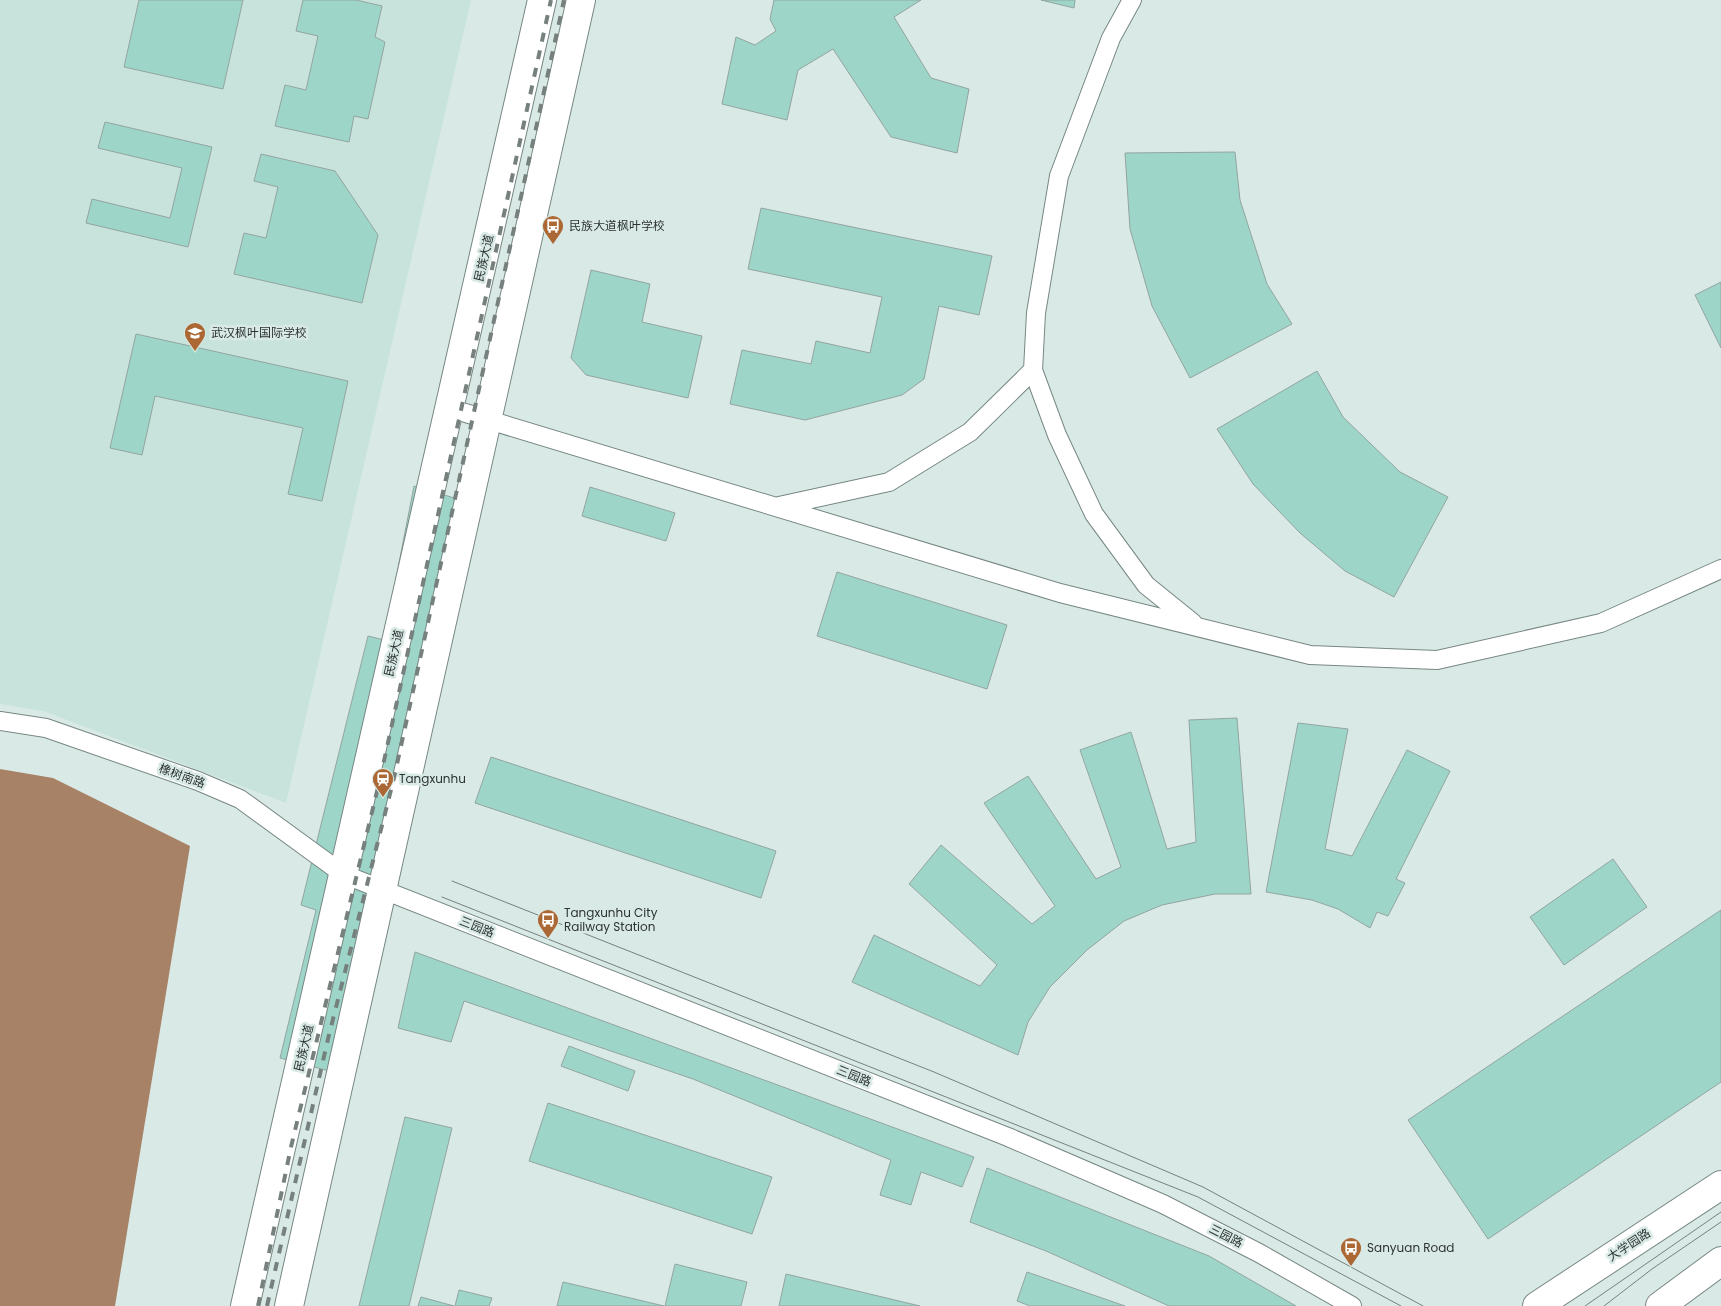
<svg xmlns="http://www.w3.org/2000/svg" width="1721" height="1306" viewBox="0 0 1721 1306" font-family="Poppins,'Noto Sans SC',sans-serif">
<rect width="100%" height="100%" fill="#d9eae6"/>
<path fill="#c8e3dc" d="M 0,0 L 471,0 L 286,803 L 43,711 L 0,704 Z"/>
<path fill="#a88267" d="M 0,769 L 53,778 L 190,846 L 115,1306 L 0,1306 Z"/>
<path fill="#9dd6c9" stroke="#93a4a0" d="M 139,0 L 243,0 L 223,89 L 124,67 Z
M 303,0 L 356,0 L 382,6 L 375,37 L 385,42 L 368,119 L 354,116 L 349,142 L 275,126 L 285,85 L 306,90 L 318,36 L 296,31 Z
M 774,0 L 921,0 L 894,17 L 931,78 L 969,89 L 957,153 L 891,137 L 833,49 L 798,70 L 787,120 L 722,104 L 736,37 L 755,45 L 776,31 L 770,19 Z
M 1041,0 L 1075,0 L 1074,8 Z
M 105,122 L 212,147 L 188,247 L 86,223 L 92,199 L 170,218 L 182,168 L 98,148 Z
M 1235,152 L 1240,200 L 1267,284 L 1292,324 L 1190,378 L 1152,306 L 1130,229 L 1125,153 Z
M 261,154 L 335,171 L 378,235 L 362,303 L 234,274 L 244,233 L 266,238 L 278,187 L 254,181 Z
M 761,208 L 992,256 L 979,315 L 939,306 L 924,379 L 902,395 L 805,420 L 730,404 L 742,350 L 811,364 L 816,341 L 870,353 L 882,297 L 748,269 Z
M 591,270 L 650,284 L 642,322 L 702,336 L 688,398 L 586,375 L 571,358 Z
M 1721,282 L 1721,348 L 1695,295 Z
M 136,334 L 348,381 L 322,501 L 288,494 L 303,428 L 155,396 L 142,455 L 110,448 Z
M 1317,371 L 1343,417 L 1400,472 L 1448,497 L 1394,597 L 1345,571 L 1300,533 L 1253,484 L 1217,429 Z
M 414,486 L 461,500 L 333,1072 L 280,1058 L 316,910 L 301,905 L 368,636 L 384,640 Z
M 590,487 L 675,513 L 666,541 L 582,516 Z
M 837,572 L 1007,625 L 987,689 L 817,636 Z
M 1237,718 L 1251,894 L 1215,894 L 1162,905 L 1124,921 L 1087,950 L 1050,987 L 1028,1022 L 1018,1055 L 852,982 L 874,935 L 980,986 L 997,965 L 909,884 L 941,845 L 1032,924 L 1055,906 L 984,803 L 1028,776 L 1096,879 L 1121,867 L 1080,750 L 1131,732 L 1167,849 L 1196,842 L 1189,720 Z
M 1298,723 L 1348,729 L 1325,849 L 1352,856 L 1407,750 L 1450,771 L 1396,879 L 1405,883 L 1388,916 L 1377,912 L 1370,928 L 1338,909 L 1312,900 L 1266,892 Z
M 491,757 L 776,851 L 761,898 L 475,803 Z
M 1613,859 L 1647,907 L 1564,965 L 1530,917 Z
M 1721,910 L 1721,1082 L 1488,1239 L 1408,1120 Z
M 415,952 L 974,1157 L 962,1187 L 921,1172 L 911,1205 L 880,1195 L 891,1160 L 693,1079 L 464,1001 L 451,1042 L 398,1028 Z
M 569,1046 L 635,1071 L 628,1091 L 561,1066 Z
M 548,1103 L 772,1177 L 752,1234 L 529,1161 Z
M 405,1117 L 452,1128 L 409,1306 L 359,1306 Z
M 987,1168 L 1209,1256 L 1296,1306 L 1169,1306 L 1046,1251 L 970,1222 Z
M 675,1264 L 747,1282 L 741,1306 L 665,1306 Z
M 1027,1272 L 1125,1306 L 1030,1306 L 1017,1301 Z
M 786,1274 L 920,1306 L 779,1306 Z
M 563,1282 L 664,1306 L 557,1306 Z
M 459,1290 L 492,1298 L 489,1306 L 455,1306 Z
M 421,1297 L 454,1306 L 418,1306 Z"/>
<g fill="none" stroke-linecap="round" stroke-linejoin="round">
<g stroke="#778783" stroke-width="20">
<path id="minor" d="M 1033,370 L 1036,313 L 1059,176 L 1111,38 L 1132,0
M 449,408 L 1060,593 L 1310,655 L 1437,660 L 1601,623 L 1721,569
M 779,506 L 889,482 L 970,432 L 1033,370 L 1057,435 L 1094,514 L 1146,585 L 1193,623
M 0,721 L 46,728 L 198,781 L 240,799 L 343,874 L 1008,1137 L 1163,1204 L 1259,1253 L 1352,1306"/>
</g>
<g stroke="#778783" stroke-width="30">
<path id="primary" d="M 245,1306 L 542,0
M 289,1306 L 581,0
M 1537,1306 L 1721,1185
M 1660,1306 L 1721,1261"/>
</g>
<use href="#minor" stroke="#fff" stroke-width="18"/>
<use href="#primary" stroke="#fff" stroke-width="28"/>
<path stroke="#76817e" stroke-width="1" d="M 452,881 L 934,1072 L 1203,1187 L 1423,1306
M 442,897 L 1198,1197 L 1401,1306
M 1585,1306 L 1721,1212
M 1604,1306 L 1652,1269 L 1721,1222"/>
<path stroke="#76817e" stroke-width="4" stroke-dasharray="9 9" stroke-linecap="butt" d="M 258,1306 L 291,1147 L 380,779 L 551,0
M 267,1306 L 328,1039 L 394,778 L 564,0"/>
</g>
<defs>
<g id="bus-pin" transform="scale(1.125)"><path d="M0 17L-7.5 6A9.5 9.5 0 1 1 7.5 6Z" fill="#ab6835" stroke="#d9eae6"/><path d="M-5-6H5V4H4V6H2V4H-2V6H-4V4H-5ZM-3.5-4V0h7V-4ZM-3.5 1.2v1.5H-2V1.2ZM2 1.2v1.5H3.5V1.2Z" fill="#fff"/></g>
<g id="school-pin" transform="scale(1.125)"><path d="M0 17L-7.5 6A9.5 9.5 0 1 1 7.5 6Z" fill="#ab6835" stroke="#d9eae6"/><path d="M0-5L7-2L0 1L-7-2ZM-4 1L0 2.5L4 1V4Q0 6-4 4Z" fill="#fff"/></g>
<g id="station-pin" transform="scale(1.125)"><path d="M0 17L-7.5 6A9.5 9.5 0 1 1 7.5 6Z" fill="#ab6835" stroke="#d9eae6"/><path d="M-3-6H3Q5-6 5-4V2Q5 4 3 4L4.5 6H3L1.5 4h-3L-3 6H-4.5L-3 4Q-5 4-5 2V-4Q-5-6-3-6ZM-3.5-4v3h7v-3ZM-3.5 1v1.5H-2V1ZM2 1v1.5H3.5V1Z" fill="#fff"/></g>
</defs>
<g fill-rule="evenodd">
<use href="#bus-pin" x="553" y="226"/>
<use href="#school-pin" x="195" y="333"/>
<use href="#station-pin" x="383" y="779"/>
<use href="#bus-pin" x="548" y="920"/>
<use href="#bus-pin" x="1351" y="1248"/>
</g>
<g text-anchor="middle" stroke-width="5" stroke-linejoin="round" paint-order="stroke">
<g font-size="12" fill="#2c3331" stroke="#d9eae6" text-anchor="start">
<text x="569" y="230">民族大道枫叶学校</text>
<text x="211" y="337">武汉枫叶国际学校</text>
<text x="399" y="783">Tangxunhu</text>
<text x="564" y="917">Tangxunhu City<tspan x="564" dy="14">Railway Station</tspan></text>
<text x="1367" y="1252">Sanyuan Road</text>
</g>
<g font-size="12" fill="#2c3331" stroke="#d9eae6">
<text transform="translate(484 258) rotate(-77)" y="4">民族大道</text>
<text transform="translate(394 653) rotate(-77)" y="4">民族大道</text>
<text transform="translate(182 776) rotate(20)" y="4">橡树南路</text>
<text transform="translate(477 927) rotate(22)" y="4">三园路</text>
<text transform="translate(304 1048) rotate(-77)" y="4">民族大道</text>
<text transform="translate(854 1076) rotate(22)" y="4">三园路</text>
<text transform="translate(1226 1236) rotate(27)" y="4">三园路</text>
<text transform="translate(1629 1245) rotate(-33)" y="4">大学园路</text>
</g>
</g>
</svg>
